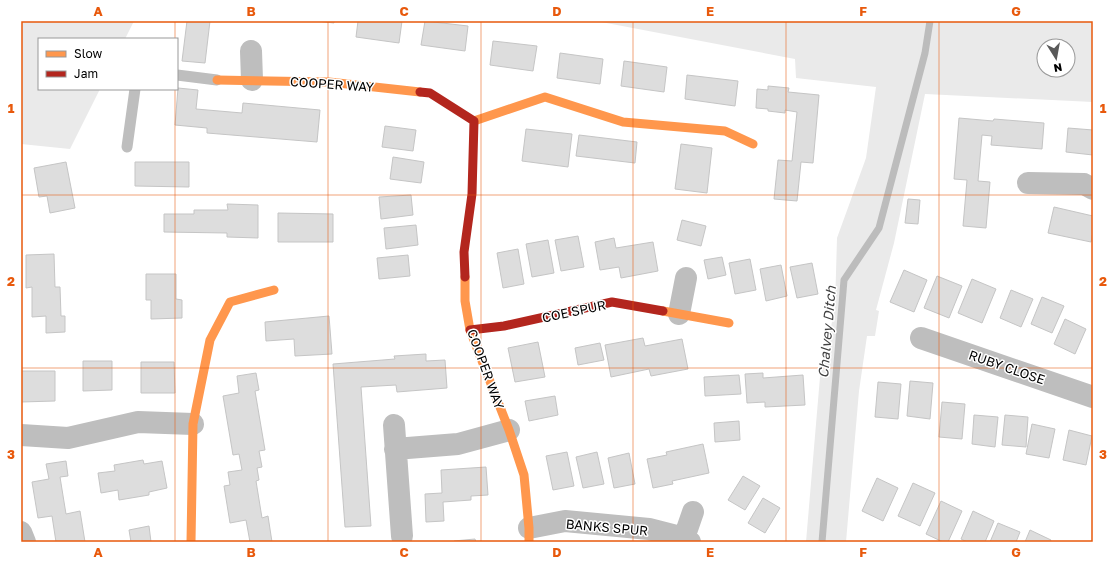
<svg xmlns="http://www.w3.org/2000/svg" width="1114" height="563" viewBox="0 0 1114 563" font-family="'Golos Text',sans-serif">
<rect width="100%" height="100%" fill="#fff"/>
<path fill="#eaeaea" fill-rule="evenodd" d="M 21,21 L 134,21 L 125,39 L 39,39 L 39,89 L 100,89 L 70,149 L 21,144 Z
M 596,21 L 1093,21 L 1093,102 L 925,94 L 894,243 L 876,310 L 879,311 L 875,336 L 867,336 L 859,391 L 846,542 L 806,542 L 820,377 L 835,308 L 837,238 L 866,158 L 876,87 L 796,78 L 795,59 ZM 1044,46 L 1068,46 L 1068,70 L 1044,70 Z"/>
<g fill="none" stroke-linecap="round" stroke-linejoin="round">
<path stroke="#bcbcbc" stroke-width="7" d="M 822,542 L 844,280 L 879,228 L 925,53 L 930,21"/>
</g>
<path fill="#ddd" stroke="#c5c5c5" d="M 187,21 L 210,21 L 205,63 L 182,61 Z
M 317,21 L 334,21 L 334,23 Z
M 358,21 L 402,21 L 399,43 L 356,37 Z
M 425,21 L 468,26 L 465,51 L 421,45 Z
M 493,41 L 537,46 L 533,71 L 490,65 Z
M 560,53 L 603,59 L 600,84 L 557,78 Z
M 624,61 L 667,67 L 664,92 L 621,86 Z
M 687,75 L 738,81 L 735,106 L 685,99 Z
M 768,86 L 789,88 L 788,92 L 819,95 L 813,163 L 801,162 L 797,201 L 774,199 L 778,160 L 792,161 L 797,112 L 785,110 L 785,113 L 768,111 L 768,109 L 756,108 L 757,89 L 768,90 Z
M 178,88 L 198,90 L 196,109 L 242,113 L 243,103 L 320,110 L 317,142 L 207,133 L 207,128 L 175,125 Z
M 959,118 L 993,121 L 994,119 L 1044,123 L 1042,149 L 991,145 L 992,136 L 982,135 L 978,181 L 990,182 L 986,228 L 963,226 L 967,180 L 954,179 Z
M 385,126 L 416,130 L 413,151 L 382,147 Z
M 1068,128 L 1093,130 L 1093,155 L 1066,152 Z
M 526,129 L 572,134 L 568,167 L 522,161 Z
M 579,135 L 637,142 L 635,163 L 576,156 Z
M 681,144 L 712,148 L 707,193 L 675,189 Z
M 393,157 L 424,162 L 421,183 L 390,179 Z
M 66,162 L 75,208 L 50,213 L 47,196 L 39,197 L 34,168 Z
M 135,162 L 189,162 L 189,187 L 135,186 Z
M 411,195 L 413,215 L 381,219 L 379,197 Z
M 908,199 L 920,200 L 918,224 L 905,223 Z
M 227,204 L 258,205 L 258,238 L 227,237 L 227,233 L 164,232 L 164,214 L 194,214 L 194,210 L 228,210 Z
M 1054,207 L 1093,216 L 1093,232 L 1091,242 L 1048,233 Z
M 278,213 L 333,214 L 333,242 L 278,242 Z
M 682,220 L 706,226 L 701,246 L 677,240 Z
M 416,225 L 418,245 L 386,249 L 384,228 Z
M 578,236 L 584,267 L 561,271 L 555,240 Z
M 614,238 L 616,248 L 653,242 L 658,271 L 621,278 L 619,267 L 600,270 L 595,242 Z
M 548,240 L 554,273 L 532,277 L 526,244 Z
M 518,249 L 524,284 L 503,288 L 497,253 Z
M 54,254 L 55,287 L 60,287 L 61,316 L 65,316 L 65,332 L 46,333 L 46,316 L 32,317 L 32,287 L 26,288 L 26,255 Z
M 408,255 L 410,276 L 379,279 L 377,258 Z
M 722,257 L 726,275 L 708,279 L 704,260 Z
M 750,259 L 756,290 L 735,294 L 729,263 Z
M 812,263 L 818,294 L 797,298 L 790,267 Z
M 781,265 L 787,296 L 766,301 L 760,269 Z
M 904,270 L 927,280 L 914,312 L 890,302 Z
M 146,274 L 176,274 L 176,299 L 182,300 L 182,318 L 151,319 L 151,300 L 146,300 Z
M 937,276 L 962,286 L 949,318 L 924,308 Z
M 972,279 L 996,289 L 982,323 L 958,313 Z
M 1011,290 L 1033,299 L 1021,327 L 1000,318 Z
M 1042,297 L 1064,306 L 1052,333 L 1031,324 Z
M 329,316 L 332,354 L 295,356 L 294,339 L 266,341 L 265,322 Z
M 1065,319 L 1086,329 L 1075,354 L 1054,344 Z
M 643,338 L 645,346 L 682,339 L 688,369 L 651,376 L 649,369 L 611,377 L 605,345 Z
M 538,342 L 545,377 L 515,382 L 508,348 Z
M 600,343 L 604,360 L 578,365 L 575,348 Z
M 426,354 L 426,361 L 445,360 L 447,388 L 397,392 L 396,385 L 361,387 L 371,526 L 345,527 L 333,364 L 395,359 L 394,356 Z
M 83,361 L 112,361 L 112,390 L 83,391 Z
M 141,362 L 174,362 L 175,393 L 141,393 Z
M 21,371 L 55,371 L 55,401 L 21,402 Z
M 256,373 L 259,390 L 255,391 L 265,450 L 259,451 L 262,467 L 257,468 L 259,480 L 256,481 L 262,518 L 268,516 L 272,542 L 250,542 L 246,520 L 230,523 L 224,486 L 230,485 L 228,472 L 242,470 L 239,454 L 233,455 L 223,396 L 239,393 L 237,376 Z
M 763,373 L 763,378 L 803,375 L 805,405 L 765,407 L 765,402 L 747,403 L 745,374 Z
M 739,375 L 741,394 L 705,396 L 704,377 Z
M 910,381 L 933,383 L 930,419 L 907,416 Z
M 878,382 L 901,384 L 898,419 L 875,417 Z
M 555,396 L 558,415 L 529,421 L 525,401 Z
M 942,402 L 965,404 L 962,439 L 939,437 Z
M 974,415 L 998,417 L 995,447 L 972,444 Z
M 1005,415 L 1028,417 L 1026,447 L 1002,445 Z
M 739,421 L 740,440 L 715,442 L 714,423 Z
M 1032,424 L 1055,429 L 1049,458 L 1026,454 Z
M 1069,430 L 1092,436 L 1086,465 L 1063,460 Z
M 703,444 L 709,473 L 672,481 L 673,484 L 653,488 L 647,459 L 667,455 L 666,452 Z
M 567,452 L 574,486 L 553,490 L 546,456 Z
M 597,452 L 604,484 L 583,488 L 576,457 Z
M 629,453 L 635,484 L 614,488 L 608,458 Z
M 143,460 L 144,464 L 162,461 L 167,488 L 149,492 L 149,495 L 119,500 L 118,490 L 101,493 L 98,473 L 115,471 L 114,465 Z
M 66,461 L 68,476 L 60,477 L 66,514 L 80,511 L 85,542 L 56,542 L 52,516 L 38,518 L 32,482 L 49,479 L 46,464 Z
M 486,467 L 488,495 L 471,496 L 471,500 L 443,502 L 444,521 L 426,522 L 425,494 L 442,493 L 441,470 Z
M 743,476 L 760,486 L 745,510 L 728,500 Z
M 877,478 L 898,488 L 883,521 L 862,511 Z
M 913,483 L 935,493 L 920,526 L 898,516 Z
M 763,498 L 780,508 L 765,533 L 748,523 Z
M 941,501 L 962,511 L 948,542 L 943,542 L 926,534 Z
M 973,511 L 994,521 L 985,542 L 967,542 L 961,539 Z
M 998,523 L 1020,532 L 1016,542 L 990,542 Z
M 149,526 L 151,542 L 131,542 L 129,530 Z
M 1030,530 L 1051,540 L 1050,542 L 1025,542 Z
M 475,539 L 476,542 L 454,542 L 454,541 Z"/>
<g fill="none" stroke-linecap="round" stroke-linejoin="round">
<path stroke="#bebebe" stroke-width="11" d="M 177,75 L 217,80
M 127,147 L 135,89"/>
<path stroke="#bebebe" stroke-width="22" d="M 251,51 L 252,80
M 1028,183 L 1084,184 L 1093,189
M 679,314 L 686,278
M 921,338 L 1093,397
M 394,425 L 402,536
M 21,435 L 68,438 L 138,422 L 193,424
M 395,449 L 458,444 L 509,430
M 529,528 L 565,521 L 649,529 L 684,538 L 690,542
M 21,532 L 25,542
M 684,538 L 693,512"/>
<path stroke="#ff974d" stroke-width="9" d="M 217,80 L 329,82 L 420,92
M 474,121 L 545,97 L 623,122 L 725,131 L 753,144
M 465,277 L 465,301 L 470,330 L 509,430 L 524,475 L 529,528 L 529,542
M 663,311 L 729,323
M 191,542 L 193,424 L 210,340 L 230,302 L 274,290"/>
<path stroke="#b3261e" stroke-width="9" d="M 420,92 L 430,93 L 474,121 L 472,194 L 464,252 L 465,277
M 470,330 L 504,326 L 612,302 L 663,311"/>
</g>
<path fill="none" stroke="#e8590c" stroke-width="1" stroke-opacity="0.55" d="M 175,21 L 175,39M 328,21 L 328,542M 481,21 L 481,542M 633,21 L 633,542M 786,21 L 786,542M 939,21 L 939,542M 175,89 L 175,542M 21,195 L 1093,195M 21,368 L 1093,368"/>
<g text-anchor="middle" stroke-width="3" stroke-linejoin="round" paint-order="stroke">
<g font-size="13" fill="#000" stroke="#fff">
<text transform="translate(332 84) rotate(4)" y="5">COOPER WAY</text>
<text transform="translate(574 311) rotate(-12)" y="5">COE SPUR</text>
<text transform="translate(1007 367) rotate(19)" y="5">RUBY CLOSE</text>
<text transform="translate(486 369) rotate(70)" y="5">COOPER WAY</text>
<text transform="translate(607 527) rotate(5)" y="5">BANKS SPUR</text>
</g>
<g font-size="14" font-style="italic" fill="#414141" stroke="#fff">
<text transform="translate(827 332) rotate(-85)" y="5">Chalvey Ditch</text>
</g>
</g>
<rect width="1114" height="563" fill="none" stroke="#ffffff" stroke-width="44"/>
<rect x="38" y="38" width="140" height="52" fill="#ffffff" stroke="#999999"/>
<rect x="46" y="51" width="20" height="6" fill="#ff974d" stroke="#999999"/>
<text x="74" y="58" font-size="12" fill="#000000">Slow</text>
<rect x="46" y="71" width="20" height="6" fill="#b3261e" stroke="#999999"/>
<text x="74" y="78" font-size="12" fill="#000000">Jam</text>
<g transform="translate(1056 58) rotate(169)"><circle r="19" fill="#ffffff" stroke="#999999"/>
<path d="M0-3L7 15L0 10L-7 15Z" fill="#595959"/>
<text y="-6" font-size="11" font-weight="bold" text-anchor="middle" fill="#000000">N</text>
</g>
<rect x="22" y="22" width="1070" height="519" fill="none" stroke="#e8590c" stroke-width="1.5"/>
<g font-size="13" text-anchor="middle" font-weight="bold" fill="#e8590c">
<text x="98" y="16">A</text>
<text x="251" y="16">B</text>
<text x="404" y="16">C</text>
<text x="557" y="16">D</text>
<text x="710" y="16">E</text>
<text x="863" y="16">F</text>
<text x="1016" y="16">G</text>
<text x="11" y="113">1</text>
<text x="1103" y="113">1</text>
<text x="11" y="286">2</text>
<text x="1103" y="286">2</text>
<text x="11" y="459">3</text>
<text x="1103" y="459">3</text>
<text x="98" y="557">A</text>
<text x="251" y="557">B</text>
<text x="404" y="557">C</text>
<text x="557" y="557">D</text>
<text x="710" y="557">E</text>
<text x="863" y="557">F</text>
<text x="1016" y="557">G</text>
</g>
</svg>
